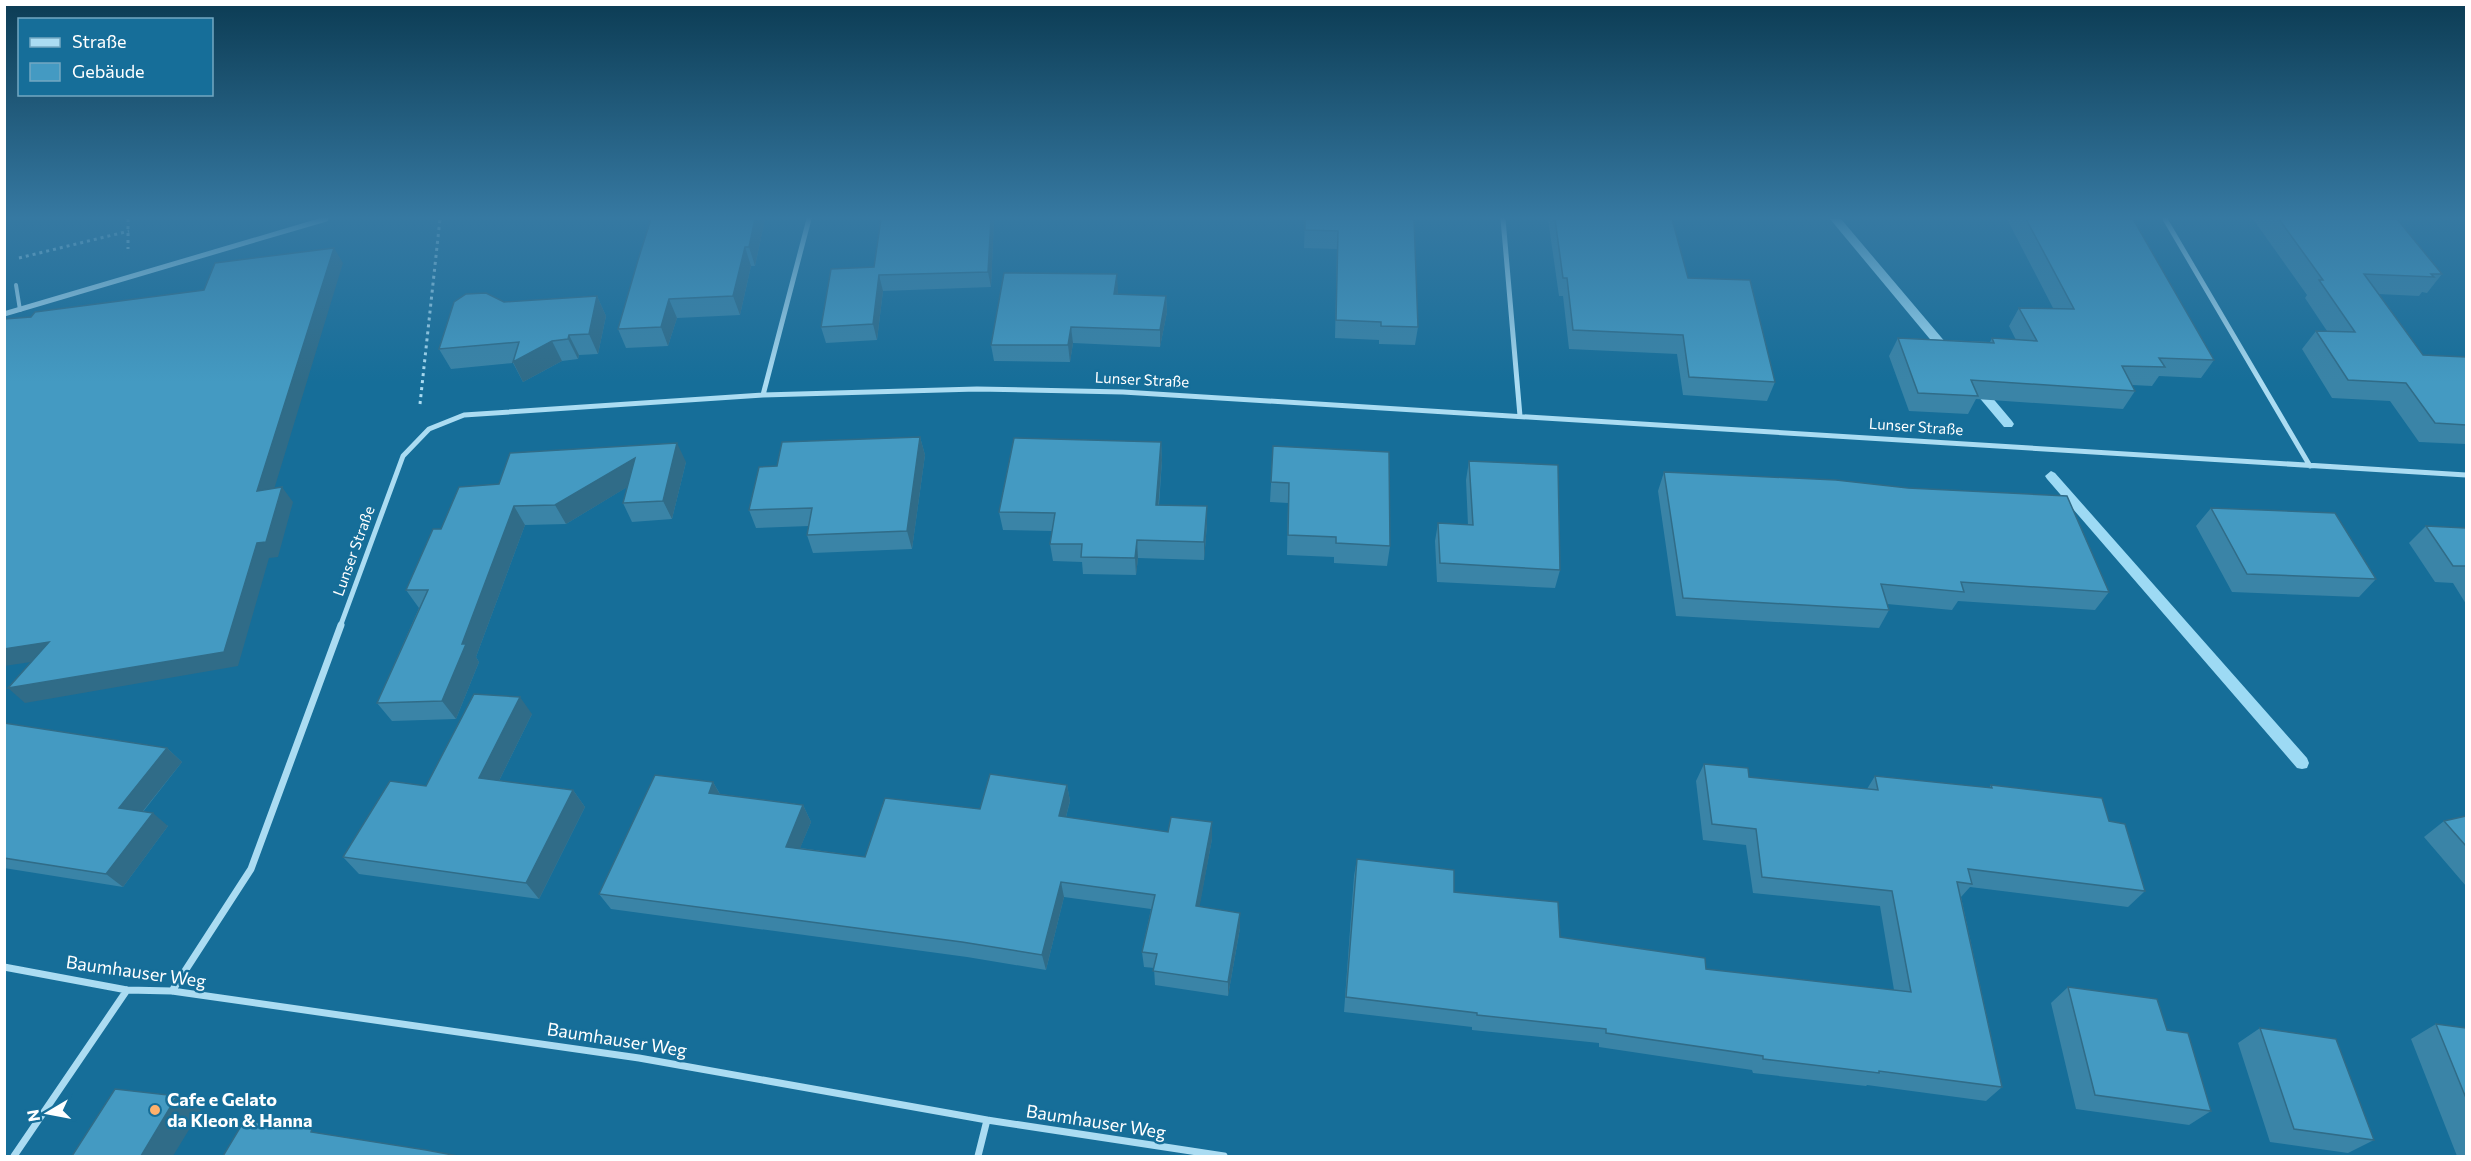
<svg xmlns="http://www.w3.org/2000/svg" width="2471" height="1161" viewBox="0 0 2471 1161" font-family="Commissioner,sans-serif">
<rect width="100%" height="100%" fill="#166e99"/>
<g fill="none" stroke-linecap="round" stroke-linejoin="round">
<path fill="#9ddaf4" fill-rule="evenodd" d="M 1830,219 L 1841,219 L 1952,350 L 1954,353 L 1952,356 L 1944,356 Z
M 1976,382 L 1980,383 L 2012,421 L 2014,424 L 2012,427 L 2004,427 L 1972,389 L 1970,386 Z
M 2051,471 L 2055,473 L 2307,758 L 2309,763 L 2307,768 L 2302,769 L 2297,768 L 2047,479 L 2045,476 Z"/>
<path stroke="#abdcf2" stroke-width="3" stroke-dasharray="3 4" stroke-linecap="butt" d="M 128,219 L 128,249
M 19,258 L 129,231
M 420,404 L 440,219"/>
<path stroke="#abdcf2" stroke-width="4" d="M 16,285 L 20,310"/>
<path stroke="#abdcf2" stroke-width="5" d="M 1503,219 L 1520,416
M 2165,219 L 2310,466
M 4,314 L 326,219
M 763,395 L 809,219
M 340,627 L 403,456 L 429,429 L 464,415 L 763,395 L 977,389 L 1123,392 L 2466,475"/>
<path stroke="#abdcf2" stroke-width="7" d="M 4,967 L 127,990 L 172,991 L 639,1058 L 987,1120 L 1224,1156
M 172,991 L 251,869 L 341,625
M 14,1156 L 127,990
M 978,1156 L 987,1120"/>
</g>
<path fill="#3a84a7" d="M 765,219 L 755,266 L 751,266 L 740,315 L 677,318 L 668,346 L 626,348 L 618,329 Z
M 994,219 L 991,287 L 883,291 L 877,340 L 826,343 L 821,327 L 874,267 Z
M 1305,219 L 1414,219 L 1418,327 L 1415,345 L 1379,344 L 1379,340 L 1335,338 L 1337,249 L 1304,248 Z
M 1548,219 L 1672,219 L 1688,278 L 1775,382 L 1767,401 L 1683,395 L 1677,354 L 1569,349 L 1563,296 L 1559,296 Z
M 2007,219 L 2133,219 L 2214,360 L 2201,378 L 2159,376 L 2152,386 L 2132,385 L 2135,391 L 2123,409 L 1976,399 L 1968,414 L 1909,411 L 1889,356 L 1898,338 L 1990,342 L 1992,338 L 2016,340 L 2009,326 L 2019,308 L 2053,308 Z
M 2253,219 L 2397,219 L 2442,274 L 2427,293 L 2422,292 L 2419,296 L 2378,294 L 2423,355 L 2466,357 L 2466,444 L 2419,442 L 2390,401 L 2332,398 L 2302,349 L 2316,331 L 2327,331 L 2305,298 L 2307,295 Z
M 1118,291 L 1118,294 L 1166,296 L 1167,312 L 1160,347 L 1073,343 L 1070,362 L 994,361 L 991,345 Z
M 597,296 L 606,316 L 598,354 L 579,355 L 578,359 L 562,361 L 523,382 L 513,363 L 451,369 L 439,349 L 504,302 Z
M 920,437 L 925,455 L 912,549 L 813,553 L 807,535 L 809,526 L 756,528 L 749,510 L 777,466 Z
M 1161,442 L 1162,460 L 1159,505 L 1207,524 L 1204,560 L 1138,558 L 1136,575 L 1083,574 L 1082,562 L 1053,561 L 1050,544 L 1052,531 L 1003,530 L 999,512 Z
M 1273,446 L 1390,546 L 1387,566 L 1334,563 L 1334,557 L 1287,555 L 1288,503 L 1270,502 Z
M 1469,461 L 1560,570 L 1555,588 L 1437,582 L 1435,541 L 1438,523 L 1468,525 L 1466,480 Z
M 686,462 L 672,519 L 632,522 L 623,503 L 627,487 L 566,524 L 525,525 L 476,657 L 479,662 L 456,719 L 392,721 L 377,703 L 419,608 L 406,590 L 441,529 L 499,484 Z
M 1664,472 L 2109,592 L 2095,610 L 1958,601 L 1952,610 L 1887,604 L 1889,610 L 1879,628 L 1676,616 L 1658,491 Z
M 2211,508 L 2376,579 L 2359,597 L 2232,592 L 2196,526 Z
M 2426,526 L 2466,528 L 2466,604 L 2453,583 L 2435,582 L 2409,543 Z
M 532,714 L 499,781 L 573,790 L 585,807 L 539,899 L 359,874 L 343,857 L 426,786 Z
M 4,723 L 167,748 L 182,762 L 143,812 L 168,826 L 123,887 L 4,868 Z
M 1704,764 L 1749,777 L 1867,789 L 1875,776 L 1989,788 L 1991,785 L 2109,821 L 2145,891 L 2128,907 L 1970,887 L 1961,897 L 2002,1087 L 1986,1101 L 1867,1085 L 1866,1086 L 1753,1073 L 1752,1070 L 1599,1047 L 1599,1043 L 1472,1030 L 1472,1027 L 1344,1012 L 1354,876 L 1357,859 L 1454,892 L 1560,937 L 1706,969 L 1894,990 L 1880,906 L 1753,893 L 1746,845 L 1703,840 L 1696,781 Z
M 713,782 L 720,794 L 803,805 L 811,822 L 800,848 L 865,857 L 980,809 L 1067,785 L 1070,801 L 1066,817 L 1212,839 L 1199,907 L 1240,913 L 1240,928 L 1228,996 L 1155,985 L 1154,968 L 1144,967 L 1142,952 L 1151,909 L 1064,897 L 1046,970 L 967,957 L 611,909 L 599,894 Z
M 2466,816 L 2466,886 L 2424,837 L 2444,821 Z
M 2068,987 L 2211,1111 L 2189,1125 L 2076,1109 L 2051,1003 Z
M 2436,1024 L 2466,1028 L 2466,1156 L 2457,1156 L 2411,1039 Z
M 2260,1028 L 2374,1140 L 2348,1153 L 2270,1142 L 2238,1043 Z"/>
<path fill="#306c88" d="M 755,219 L 765,219 L 755,266 L 749,247 Z
M 991,219 L 994,219 L 991,287 L 988,272 Z
M 745,247 L 751,266 L 740,315 L 733,296 Z
M 334,248 L 343,263 L 269,506 L 257,491 Z
M 1117,274 L 1118,291 L 1116,310 L 1114,294 Z
M 879,275 L 883,291 L 877,340 L 873,324 Z
M 597,296 L 606,316 L 598,354 L 589,334 Z
M 1166,296 L 1167,312 L 1160,347 L 1160,330 Z
M 669,299 L 677,318 L 668,346 L 661,327 Z
M 1071,327 L 1073,343 L 1070,362 L 1068,345 Z
M 569,335 L 579,355 L 578,359 L 568,339 Z
M 552,341 L 562,361 L 523,382 L 513,362 Z
M 920,437 L 925,455 L 912,549 L 907,531 Z
M 1161,442 L 1162,460 L 1157,522 L 1156,505 Z
M 677,443 L 686,462 L 672,519 L 663,501 Z
M 635,458 L 644,477 L 566,524 L 555,505 Z
M 282,487 L 293,502 L 278,557 L 269,558 L 238,666 L 25,703 L 8,688 L 257,543 Z
M 514,506 L 525,525 L 476,657 L 479,662 L 456,719 L 442,701 L 462,644 Z
M 1207,506 L 1207,524 L 1204,560 L 1204,542 Z
M 1137,540 L 1138,558 L 1136,575 L 1135,558 Z
M 49,642 L 65,657 L 4,666 L 4,649 Z
M 520,697 L 532,714 L 492,795 L 479,778 Z
M 167,748 L 182,762 L 135,821 L 119,808 Z
M 713,782 L 722,798 L 709,793 Z
M 1067,785 L 1070,801 L 1062,832 L 1059,816 Z
M 573,790 L 585,807 L 539,899 L 526,883 Z
M 803,805 L 811,822 L 794,863 L 786,847 Z
M 153,813 L 168,826 L 123,887 L 106,874 Z
M 1212,822 L 1212,839 L 1197,921 L 1196,906 Z
M 1061,882 L 1064,897 L 1046,970 L 1042,955 Z
M 1240,913 L 1240,928 L 1228,996 L 1228,982 Z
M 177,1096 L 201,1110 L 173,1156 L 141,1156 Z"/>
<path fill="#449ac2" stroke="#306c88" stroke-width="1.5" d="M 651,219 L 755,219 L 749,247 L 745,247 L 733,296 L 669,299 L 661,327 L 618,329 L 638,260 Z
M 881,219 L 991,219 L 988,272 L 879,275 L 873,324 L 821,327 L 831,269 L 874,267 Z
M 1305,219 L 1414,219 L 1418,327 L 1381,326 L 1381,322 L 1336,320 L 1338,231 L 1305,230 Z
M 1555,219 L 1672,219 L 1688,278 L 1750,280 L 1775,382 L 1689,377 L 1683,335 L 1573,330 L 1567,278 L 1563,278 Z
M 2026,219 L 2133,219 L 2214,360 L 2159,358 L 2165,367 L 2122,366 L 2135,391 L 1971,380 L 1978,396 L 1918,393 L 1898,338 L 1994,343 L 1992,338 L 2037,341 L 2019,308 L 2074,309 Z
M 2279,219 L 2397,219 L 2442,274 L 2431,274 L 2434,277 L 2364,274 L 2423,355 L 2466,357 L 2466,425 L 2435,423 L 2406,383 L 2348,380 L 2316,331 L 2355,332 L 2319,280 L 2323,280 Z
M 334,248 L 257,491 L 282,487 L 266,542 L 257,543 L 224,652 L 8,688 L 49,642 L 4,649 L 4,319 L 31,317 L 35,312 L 204,290 L 215,263 Z
M 1004,273 L 1117,274 L 1114,294 L 1166,296 L 1160,330 L 1071,327 L 1068,345 L 991,345 Z
M 486,293 L 504,302 L 597,296 L 589,334 L 569,335 L 568,339 L 552,341 L 513,362 L 519,342 L 439,349 L 454,302 L 466,294 Z
M 920,437 L 907,531 L 807,535 L 812,508 L 749,510 L 759,467 L 777,466 L 782,442 Z
M 1014,438 L 1161,442 L 1156,505 L 1207,506 L 1204,542 L 1137,540 L 1135,558 L 1081,557 L 1082,544 L 1050,544 L 1055,513 L 999,512 Z
M 677,443 L 663,501 L 623,503 L 635,458 L 555,505 L 514,506 L 462,644 L 466,644 L 442,701 L 377,703 L 428,590 L 406,590 L 433,529 L 441,529 L 459,487 L 499,484 L 510,453 Z
M 1273,446 L 1389,452 L 1390,546 L 1336,543 L 1336,537 L 1288,535 L 1289,483 L 1271,482 Z
M 1469,461 L 1558,465 L 1560,570 L 1440,563 L 1438,523 L 1473,525 Z
M 1664,472 L 1836,480 L 1908,488 L 2067,496 L 2109,592 L 1961,582 L 1964,592 L 1881,584 L 1889,610 L 1683,598 Z
M 2211,508 L 2335,513 L 2376,579 L 2247,574 Z
M 2426,526 L 2466,528 L 2466,566 L 2453,566 Z
M 474,694 L 520,697 L 479,778 L 573,790 L 526,883 L 343,857 L 390,781 L 426,786 Z
M 4,723 L 167,748 L 119,808 L 153,813 L 106,874 L 4,858 Z
M 1704,764 L 1748,768 L 1749,777 L 1878,790 L 1875,776 L 1992,788 L 1991,785 L 2102,798 L 2109,821 L 2125,824 L 2145,891 L 1968,869 L 1972,884 L 1957,882 L 2002,1087 L 1879,1071 L 1879,1073 L 1763,1059 L 1763,1056 L 1606,1033 L 1606,1029 L 1477,1015 L 1477,1013 L 1346,997 L 1357,859 L 1454,870 L 1454,892 L 1558,902 L 1560,937 L 1705,958 L 1706,969 L 1911,992 L 1892,891 L 1762,877 L 1756,829 L 1712,824 Z
M 990,774 L 1067,785 L 1059,816 L 1168,832 L 1171,817 L 1212,822 L 1196,906 L 1240,913 L 1228,982 L 1153,971 L 1157,954 L 1142,952 L 1155,895 L 1061,882 L 1042,955 L 962,942 L 599,894 L 655,775 L 713,782 L 709,793 L 803,805 L 786,847 L 865,857 L 885,798 L 980,809 Z
M 2466,816 L 2466,846 L 2444,821 Z
M 2068,987 L 2157,999 L 2167,1030 L 2188,1033 L 2211,1111 L 2095,1095 Z
M 2436,1024 L 2466,1028 L 2466,1098 Z
M 2260,1028 L 2336,1039 L 2374,1140 L 2294,1129 Z
M 115,1089 L 177,1096 L 141,1156 L 72,1156 Z
M 244,1121 L 312,1129 L 311,1132 L 426,1150 L 458,1156 L 223,1156 Z"/>
<linearGradient id="sky" x2="0" y2="1"><stop stop-color="#0c3c54"/><stop offset="0.57" stop-color="#3679a2"/><stop offset="1" stop-color="#3679a2" stop-opacity="0"/></linearGradient>
<rect width="2471" height="382" fill="url(#sky)"/>
<circle fill="#ffb16c" stroke="#166e99" stroke-width="2" cx="155" cy="1110" r="6"/>
<g text-anchor="middle" stroke-width="5" stroke-linejoin="round" paint-order="stroke">
<g font-size="15" fill="#fff" stroke="#166e99">
<text transform="translate(1142 380) rotate(3)" y="5">Lunser Straße</text>
<text transform="translate(1916 427) rotate(4)" y="5">Lunser Straße</text>
<text transform="translate(354 551) rotate(-70)" y="5">Lunser Straße</text>
</g>
<g font-size="18" fill="#fff" stroke="#166e99">
<text transform="translate(136 972) rotate(8)" y="6">Baumhauser Weg</text>
<text transform="translate(617 1040) rotate(9)" y="6">Baumhauser Weg</text>
<text transform="translate(1096 1122) rotate(9)" y="6">Baumhauser Weg</text>
</g>
<g font-size="18" font-weight="bold" fill="#fff" stroke="#166e99" text-anchor="start">
<text x="167" y="1106">Cafe e Gelato<tspan x="167" dy="21">da Kleon &amp; Hanna</tspan></text>
</g>
</g>
<rect width="2471" height="1161" fill="none" stroke="#ffffff" stroke-width="12"/>
<rect x="18" y="18" width="195" height="78" fill="#166e99" stroke="#73a8c2" stroke-width="1.5"/>
<rect x="30" y="38" width="30" height="9" fill="#abdcf2" stroke="#73a8c2" stroke-width="1.5"/>
<text x="72" y="48" font-size="18" fill="#ffffff">Straße</text>
<rect x="30" y="63" width="30" height="18" fill="#449ac2" stroke="#73a8c2" stroke-width="1.5"/>
<text x="72" y="78" font-size="18" fill="#ffffff">Gebäude</text>
<g transform="translate(48 1113) rotate(260)" stroke="#166e99" stroke-width="4.5" paint-order="stroke">
<path d="M0-4.5L10 22L0 15L-10 22Z" fill="#ffffff"/>
<text y="-9" font-size="16" font-weight="bold" text-anchor="middle" fill="#ffffff">N</text>
</g>
</svg>
